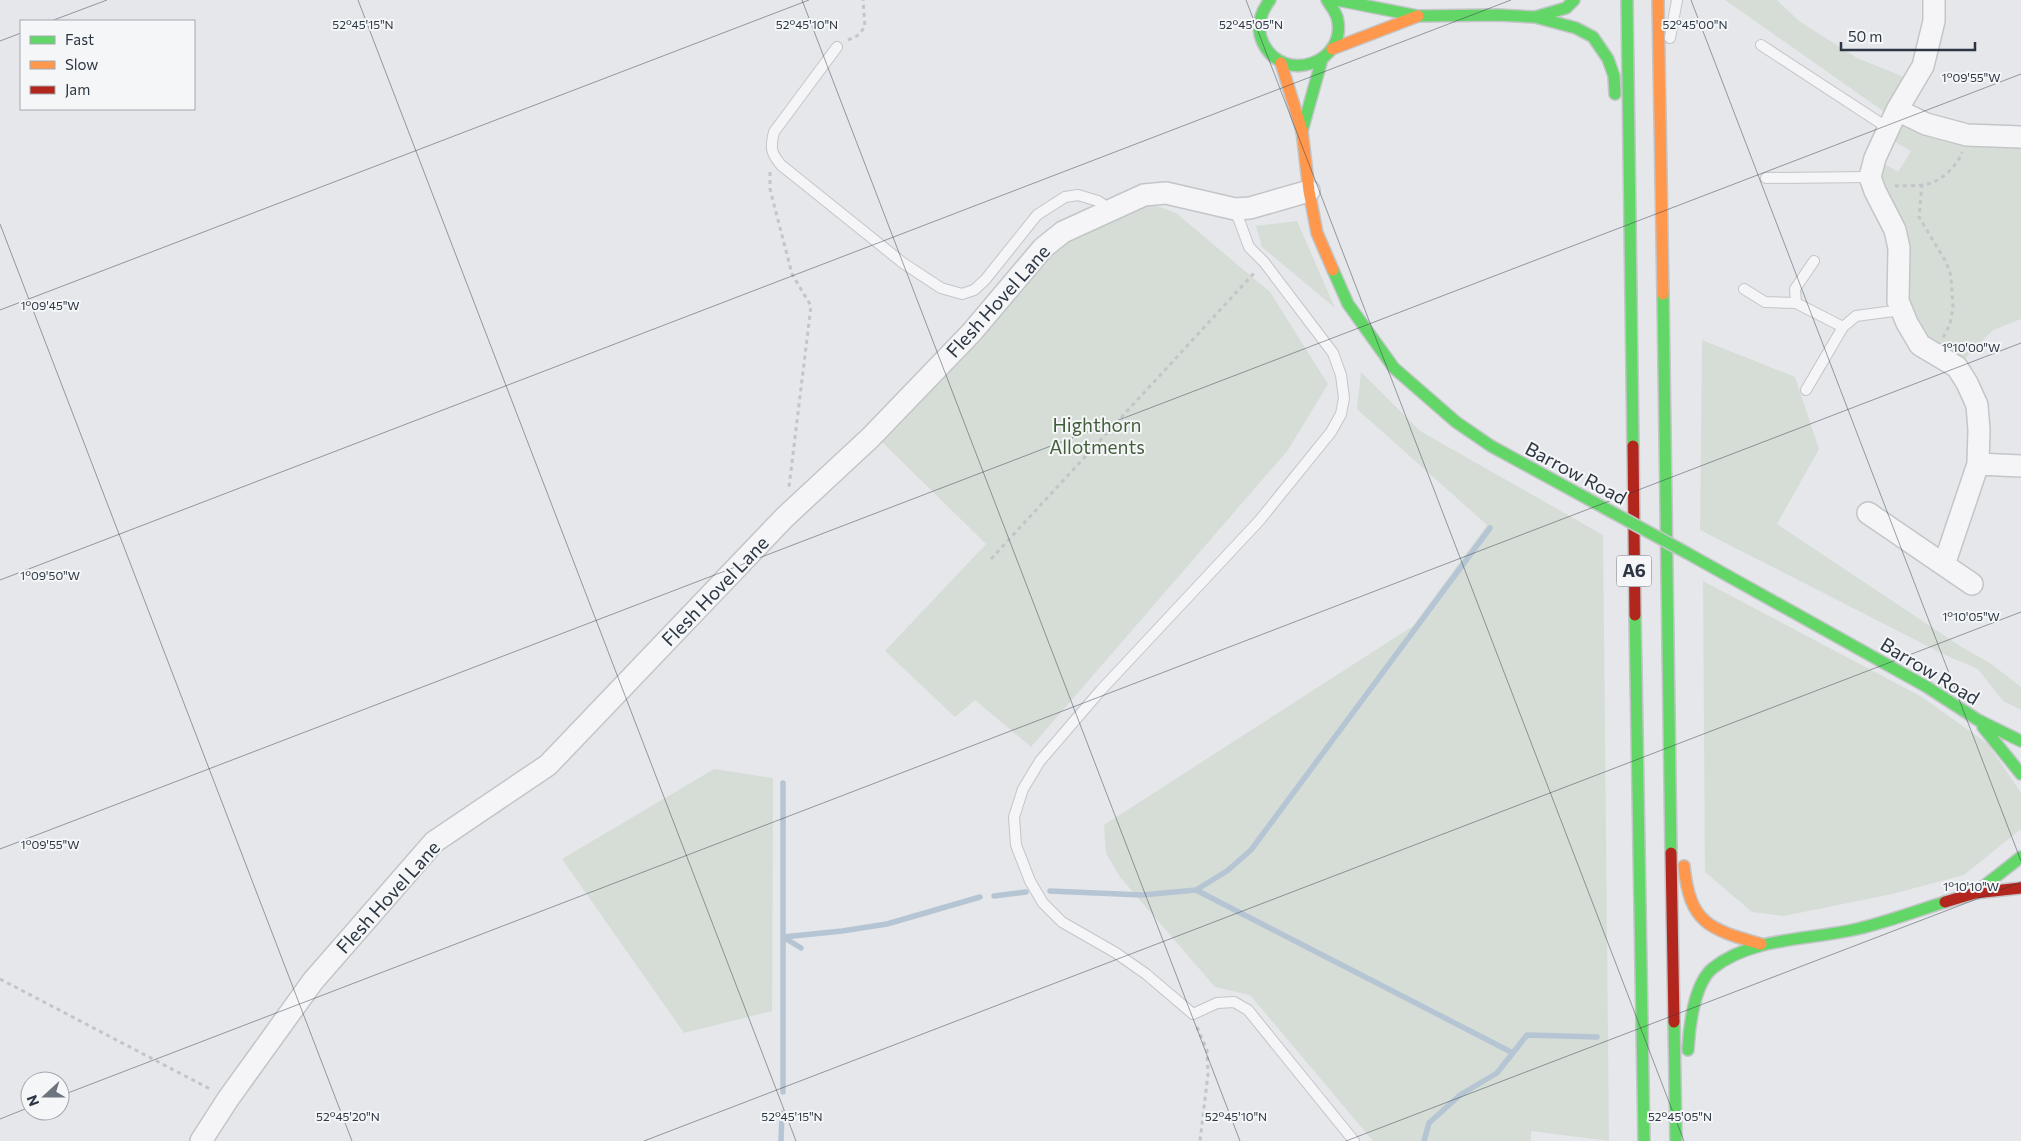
<svg xmlns="http://www.w3.org/2000/svg" width="2021" height="1141" viewBox="0 0 2021 1141" font-family="Commissioner,sans-serif">
<rect width="100%" height="100%" fill="#e5e7ea"/>
<path fill="#d6ddd6" d="M 1725,0 L 1777,0 L 1799,21 L 1857,58 L 1914,81 L 1897,109 L 2021,137 L 2021,319 L 1993,330 L 1957,367 L 1907,323 L 1875,158 L 1898,172 L 1911,151 L 1885,136 L 1893,118 Z
M 1146,202 L 1176,213 L 1270,292 L 1328,384 L 1288,450 L 1031,747 L 975,700 L 955,717 L 885,651 L 986,544 L 881,441 L 1066,241 Z
M 1297,221 L 1335,308 L 1262,247 L 1256,226 Z
M 1702,340 L 1795,377 L 1819,449 L 1777,524 L 1963,648 L 1990,663 L 2021,687 L 2021,710 L 2003,701 L 1978,669 L 1945,655 L 1700,530 Z
M 1361,372 L 1420,431 L 1603,535 L 1609,1141 L 1531,1131 L 1531,1141 L 1373,1141 L 1250,995 L 1215,987 L 1120,877 L 1106,853 L 1104,825 L 1413,626 L 1487,525 L 1357,409 Z
M 1703,581 L 1922,697 L 1988,744 L 2021,793 L 2021,829 L 1964,875 L 1892,894 L 1784,916 L 1752,912 L 1705,872 Z
M 714,769 L 773,778 L 772,1011 L 684,1033 L 562,859 Z"/>
<g fill="none" stroke-linecap="round" stroke-linejoin="round">
<path stroke="#b6c5d3" stroke-width="5.5" d="M 783,783 L 783,1092
M 1196,890 L 1513,1053
M 1050,891 L 1142,895 L 1196,890 L 1227,871 L 1251,850 L 1490,528
M 994,896 L 1026,892
M 801,948 L 783,937 L 842,931 L 887,924 L 980,897
M 781,1141 L 782,1113
M 1424,1141 L 1429,1123 L 1460,1095 L 1497,1073 L 1527,1035 L 1597,1037"/>
<g stroke="#c3c5c8" stroke-width="12">
<path id="lane" d="M 1670,38 L 1677,0
M 1761,45 L 1888,128
M 837,47 L 774,132 C 770,148 771,153 781,165 L 903,263 L 941,288 L 962,294 L 974,290 L 985,280 L 1037,215 L 1065,197 L 1078,195 L 1098,201 L 1111,210
M 1766,178 L 1870,177
M 1235,209 L 1249,247 L 1264,262 L 1333,353 L 1341,375 L 1344,398 L 1341,414 L 1331,432 L 1259,521 L 1101,690 L 1040,761 L 1023,789 L 1014,817 L 1016,845 L 1030,881 L 1043,903 L 1062,922 L 1116,953 L 1146,974 L 1193,1014 L 1217,1003 L 1234,1002 L 1248,1010 L 1354,1141
M 1744,289 L 1765,302 L 1796,303 L 1843,327
M 1796,303 L 1795,289 L 1814,261
M 1806,390 L 1843,327 L 1856,316 L 1901,310"/>
</g>
<g stroke="#c3c5c8" stroke-width="24">
<path id="street" d="M 1934,0 L 1934,21 L 1923,66 L 1897,110 L 1926,124 L 1967,135 L 2021,137
M 1897,110 L 1875,158 L 1870,177 L 1875,191 L 1895,230 L 1899,248 L 1898,301 L 1907,323 L 1920,345 L 1957,367 L 1967,383 L 1977,405 L 1979,430 L 1978,464 L 2021,466
M 1868,513 L 1972,584
M 1944,565 L 1978,464
M 201,1141 L 228,1099 L 313,981 L 434,842 L 548,765 L 785,517 L 870,438 L 972,332 L 1043,248 L 1063,232 L 1144,195 L 1166,193 L 1235,209 L 1250,208 L 1309,191"/>
</g>
<g stroke="#c3c5c8" stroke-width="14">
<path id="fast" d="M 1270,0 C 1260,13 1256,28 1263,43 C 1284,86 1349,62 1337,17 C 1335,11 1330,5 1327,0
M 1337,0 L 1418,16 L 1498,15 L 1535,17 L 1576,28 L 1593,37 L 1608,59 L 1614,76 L 1615,94
M 1627,0 L 1633,446
M 1535,17 L 1566,8 L 1574,0
M 1302,131 L 1322,59
M 1333,270 L 1348,304 L 1394,368 L 1456,422 L 1491,446 L 1610,511
M 1663,294 L 1671,853
M 1687,553 L 1927,687 L 1978,720 L 2021,741
M 1635,615 L 1644,1141
M 1983,727 L 2021,774
M 1975,893 L 2021,857
M 1674,1022 L 1676,1141
M 1688,1050 C 1689,1028 1694,983 1713,968 C 1752,937 1810,940 1857,929 C 1887,922 1916,911 1945,902"/>
</g>
<g stroke="#c3c5c8" stroke-width="14">
<path id="slow" d="M 1658,0 L 1663,294
M 1332,49 L 1418,16
M 1281,63 L 1302,131 L 1309,191 L 1317,233 L 1333,270
M 1684,866 C 1690,924 1709,929 1761,944"/>
</g>
<g stroke="#c3c5c8" stroke-width="14">
<path id="jam" d="M 1633,446 L 1635,615
M 1671,853 L 1674,1022
M 1945,902 L 1975,893 L 2021,888"/>
</g>
<path stroke="#c3c6c9" stroke-width="3" stroke-dasharray="4 4" stroke-linecap="butt" d="M 848,40 L 857,36 L 865,27 L 863,0
M 770,172 L 770,189 L 792,274 L 811,306 L 789,487
M 1922,184 L 1919,217 L 1946,262 L 1951,276 L 1953,307 L 1950,324 L 1943,338
M 1895,186 C 1906,185 1920,187 1931,183 C 1943,179 1958,165 1962,152
M 991,559 L 1256,271
M 0,979 L 212,1090
M 1197,1027 L 1207,1050 L 1208,1074 L 1200,1141"/>
<use href="#lane" stroke="#f5f5f7" stroke-width="10"/>
<use href="#street" stroke="#f5f5f7" stroke-width="21"/>
<use href="#fast" stroke="#63d668" stroke-width="11"/>
<use href="#slow" stroke="#ff974d" stroke-width="11"/>
<use href="#jam" stroke="#b3261e" stroke-width="11"/>
<g stroke="#c3c5c8" stroke-width="14" stroke-linecap="butt">
<path id="fast-bridge" d="M 1610,511 L 1687,553"/>
</g>
<use href="#fast-bridge" stroke="#63d668" stroke-width="11"/>
</g>
<path fill="none" stroke="#2d3643" stroke-width="1" stroke-opacity="0.45" d="M 358,0 L 796,1141M 802,0 L 1240,1141M 1246,0 L 1684,1141M 1691,0 L 2021,861M 51,21 L 107,0M 0,41 L 21,33M 0,224 L 352,1141M 0,310 L 809,0M 0,580 L 1511,0M 0,849 L 2021,74M 60,1096 L 2021,343M 0,1119 L 30,1107M 644,1141 L 2021,612M 1346,1141 L 2021,882"/>
<g text-anchor="middle" stroke-width="4" stroke-linejoin="round" paint-order="stroke">
<rect fill="#f4f6f8" stroke="#697079" stroke-width="1" x="1616.5" y="555.5" width="35" height="31" rx="4"/>
<g font-size="18" font-weight="bold" fill="#2d3643">
<text x="1634" y="577">A6</text>
</g>
<g font-size="19" fill="#2d3643" stroke="#f4f6f8">
<text transform="translate(998 301) rotate(-48)" y="7">Flesh Hovel Lane</text>
<text transform="translate(1576 473) rotate(28)" y="7">Barrow Road</text>
<text transform="translate(715 591) rotate(-46)" y="7">Flesh Hovel Lane</text>
<text transform="translate(1930 671) rotate(31)" y="7">Barrow Road</text>
<text transform="translate(388 897) rotate(-48)" y="7">Flesh Hovel Lane</text>
</g>
<g font-size="19" fill="#435e3b" stroke="#f4f6f8">
<text x="1097" y="432">Highthorn<tspan x="1097" dy="22">Allotments</tspan></text>
</g>
</g>
<g font-size="12" text-anchor="middle" fill="#2d3643" stroke="#f4f6f8" stroke-width="4" stroke-linejoin="round" paint-order="stroke">
<text x="363" y="29">52°45'15"N</text>
<text x="807" y="29">52°45'10"N</text>
<text x="1251" y="29">52°45'05"N</text>
<text x="1695" y="29">52°45'00"N</text>
<text x="1971" y="82">1°09'55"W</text>
<text x="50" y="310">1°09'45"W</text>
<text x="1971" y="352">1°10'00"W</text>
<text x="50" y="580">1°09'50"W</text>
<text x="1971" y="621">1°10'05"W</text>
<text x="50" y="849">1°09'55"W</text>
<text x="1971" y="891">1°10'10"W</text>
<text x="348" y="1121">52°45'20"N</text>
<text x="792" y="1121">52°45'15"N</text>
<text x="1236" y="1121">52°45'10"N</text>
<text x="1680" y="1121">52°45'05"N</text>
</g>
<rect x="20" y="20" width="175" height="90" fill="#f4f6f8" stroke="#a4a9b0"/>
<rect x="30" y="36" width="25" height="8" fill="#63d668" stroke="#a4a9b0"/>
<text x="65" y="45" font-size="15" fill="#2d3643">Fast</text>
<rect x="30" y="61" width="25" height="8" fill="#ff974d" stroke="#a4a9b0"/>
<text x="65" y="70" font-size="15" fill="#2d3643">Slow</text>
<rect x="30" y="86" width="25" height="8" fill="#b3261e" stroke="#a4a9b0"/>
<text x="65" y="95" font-size="15" fill="#2d3643">Jam</text>
<g transform="translate(45 1096) rotate(249)"><circle r="24" fill="#f4f6f8" stroke="#a4a9b0"/>
<path d="M0-4L9 19L0 12L-9 19Z" fill="#6d747d"/>
<text y="-8" font-size="14" font-weight="bold" text-anchor="middle" fill="#2d3643">N</text>
</g>
<path d="M1841 42v8h134v-8" fill="none" stroke="#2d3643" stroke-width="2.5"/>
<text x="1848" y="42" font-size="15" fill="#2d3643" stroke="#f4f6f8" stroke-width="4" paint-order="stroke">50 m</text>
</svg>
